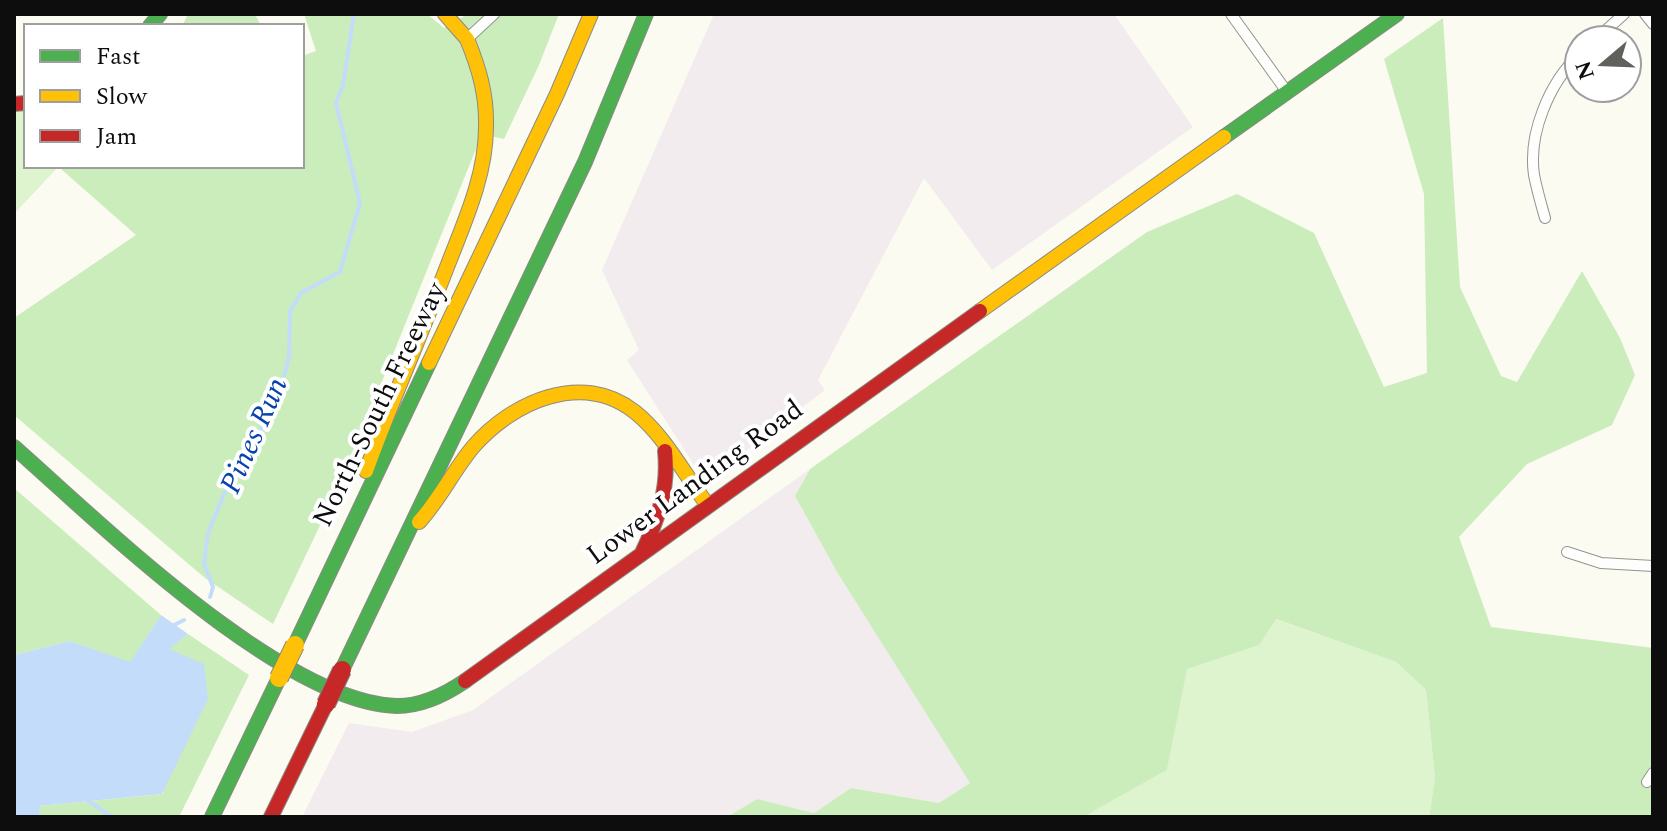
<svg xmlns="http://www.w3.org/2000/svg" width="1667" height="831" viewBox="0 0 1667 831" font-family="Spectral,serif">
<rect width="100%" height="100%" fill="#fbfbf1"/>
<path fill="#f3ecee" d="M 714,14 L 1114,14 L 1193,127 L 992,270 L 924,178 L 818,380 L 825,390 L 705,482 L 627,360 L 639,350 L 602,270 Z
M 810,469 L 795,496 L 837,572 L 971,783 L 939,803 L 851,788 L 814,813 L 757,799 L 727,817 L 302,817 L 349,723 L 412,732 L 473,710 Z"/>
<path fill="#ddf4ce" d="M 26,103 L 26,166 L 59,166 L 14,214 L 14,104 Z
M 1275,619 L 1396,662 L 1426,690 L 1435,778 L 1429,817 L 1083,817 L 1167,770 L 1186,669 L 1258,645 Z"/>
<path fill="#cbedbc" d="M 188,14 L 255,14 L 261,26 L 182,26 Z
M 304,14 L 427,14 L 444,28 L 468,14 L 559,14 L 539,65 L 504,139 L 482,134 L 345,473 L 273,624 L 205,578 L 14,415 L 14,318 L 136,235 L 61,169 L 64,166 L 302,166 L 302,56 L 316,51 Z
M 1443,18 L 1460,287 L 1501,376 L 1517,382 L 1582,271 L 1620,338 L 1635,375 L 1612,425 L 1527,464 L 1459,537 L 1491,627 L 1653,648 L 1653,817 L 1429,817 L 1435,778 L 1426,690 L 1396,662 L 1276,619 L 1259,645 L 1187,669 L 1167,770 L 1083,817 L 727,817 L 757,799 L 814,813 L 851,788 L 939,803 L 970,783 L 837,572 L 795,496 L 810,469 L 1147,232 L 1237,194 L 1314,233 L 1384,387 L 1427,373 L 1424,194 L 1384,59 Z
M 14,488 L 161,615 L 130,663 L 70,641 L 14,655 Z
M 188,634 L 249,675 L 179,817 L 40,817 L 38,806 L 163,794 L 168,649 Z"/>
<path fill="#c3dcf9" d="M 161,615 L 188,634 L 169,649 L 204,664 L 208,699 L 162,794 L 39,806 L 40,817 L 14,817 L 14,655 L 70,641 L 130,662 Z"/>
<g fill="none" stroke-linecap="round" stroke-linejoin="round">
<path stroke="#c3dcf9" stroke-width="4" d="M 210,597 L 213,587 L 204,564 L 208,533 L 224,494 L 268,417 L 282,383 L 289,357 L 290,311 L 301,293 L 340,272 L 360,203 L 336,103 L 343,85 L 354,14
M 172,626 L 184,620
M 84,798 L 112,817"/>
<g stroke="#949490" stroke-width="12">
<path id="street" d="M 1231,14 L 1287,92
M 1645,14 L 1653,24
M 467,39 L 494,14
M 1595,40 L 1624,14
M 1545,218 C 1541,204 1537,190 1534,175 C 1528,134 1549,83 1579,55
M 1567,552 L 1601,563 L 1653,566
M 1647,782 L 1653,773"/>
</g>
<g stroke="#8b8b86" stroke-width="16">
<path id="fast" d="M 150,26 L 160,14
M 1224,137 L 1397,14
M 14,447 C 99,522 283,703 397,706 C 421,706 446,694 465,681
M 295,645 L 429,363
M 342,670 L 585,162 L 646,14
M 212,817 L 279,678"/>
</g>
<g stroke="#8b8b86" stroke-width="16">
<path id="slow" d="M 445,14 L 467,39
M 980,311 L 1224,137
M 429,363 L 557,94 L 591,14
M 366,471 C 391,402 421,335 447,267 C 464,223 486,176 486,127 C 487,95 479,68 467,39
M 419,522 C 440,499 453,471 473,447 C 512,402 582,370 635,412 C 665,436 684,474 707,504"/>
</g>
<g stroke="#8b8b86" stroke-width="16">
<path id="jam" d="M 14,104 L 26,103
M 642,553 C 658,519 669,489 665,451
M 465,681 L 980,311
M 271,817 L 326,704"/>
</g>
<use href="#street" stroke="#fefefd" stroke-width="10"/>
<use href="#fast" stroke="#4caf50" stroke-width="14"/>
<use href="#slow" stroke="#ffc107" stroke-width="14"/>
<use href="#jam" stroke="#c62828" stroke-width="14"/>
<g stroke="#81817d" stroke-width="20" stroke-linecap="butt">
<path id="slow-bridge" d="M 279,678 L 295,645"/>
</g>
<g stroke="#81817d" stroke-width="20" stroke-linecap="butt">
<path id="jam-bridge" d="M 326,704 L 342,670"/>
</g>
<use href="#slow-bridge" stroke="#ffc107" stroke-width="18"/>
<use href="#jam-bridge" stroke="#c62828" stroke-width="18"/>
</g>
<g text-anchor="middle" stroke-width="8" stroke-linejoin="round" paint-order="stroke">
<g font-size="28" fill="#0d0d0d" stroke="#fff">
<text transform="translate(378 404) rotate(-64)" y="10">North-South Freeway</text>
<text transform="translate(694 481) rotate(-36)" y="10">Lower Landing Road</text>
</g>
<g font-size="30" font-style="italic" fill="#0843ad" stroke="#fff">
<text transform="translate(253 435) rotate(-66)" y="10">Pines Run</text>
</g>
</g>
<rect width="1667" height="831" fill="none" stroke="#0d0d0d" stroke-width="32"/>
<rect x="24" y="24" width="280" height="144" fill="#ffffff" stroke="#9e9e9e" stroke-width="2"/>
<rect x="40" y="50" width="40" height="12" fill="#4caf50" stroke="#9e9e9e" stroke-width="2"/>
<text x="96" y="64" font-size="24" fill="#0d0d0d">Fast</text>
<rect x="40" y="90" width="40" height="12" fill="#ffc107" stroke="#9e9e9e" stroke-width="2"/>
<text x="96" y="104" font-size="24" fill="#0d0d0d">Slow</text>
<rect x="40" y="130" width="40" height="12" fill="#c62828" stroke="#9e9e9e" stroke-width="2"/>
<text x="96" y="144" font-size="24" fill="#0d0d0d">Jam</text>
<g transform="translate(1603 64) rotate(251)"><circle r="38" fill="#ffffff" stroke="#9e9e9e" stroke-width="2"/>
<path d="M0-6L14 30L0 20L-14 30Z" fill="#60605d"/>
<text y="-12" font-size="22" font-weight="bold" text-anchor="middle" fill="#0d0d0d">N</text>
</g>
</svg>
